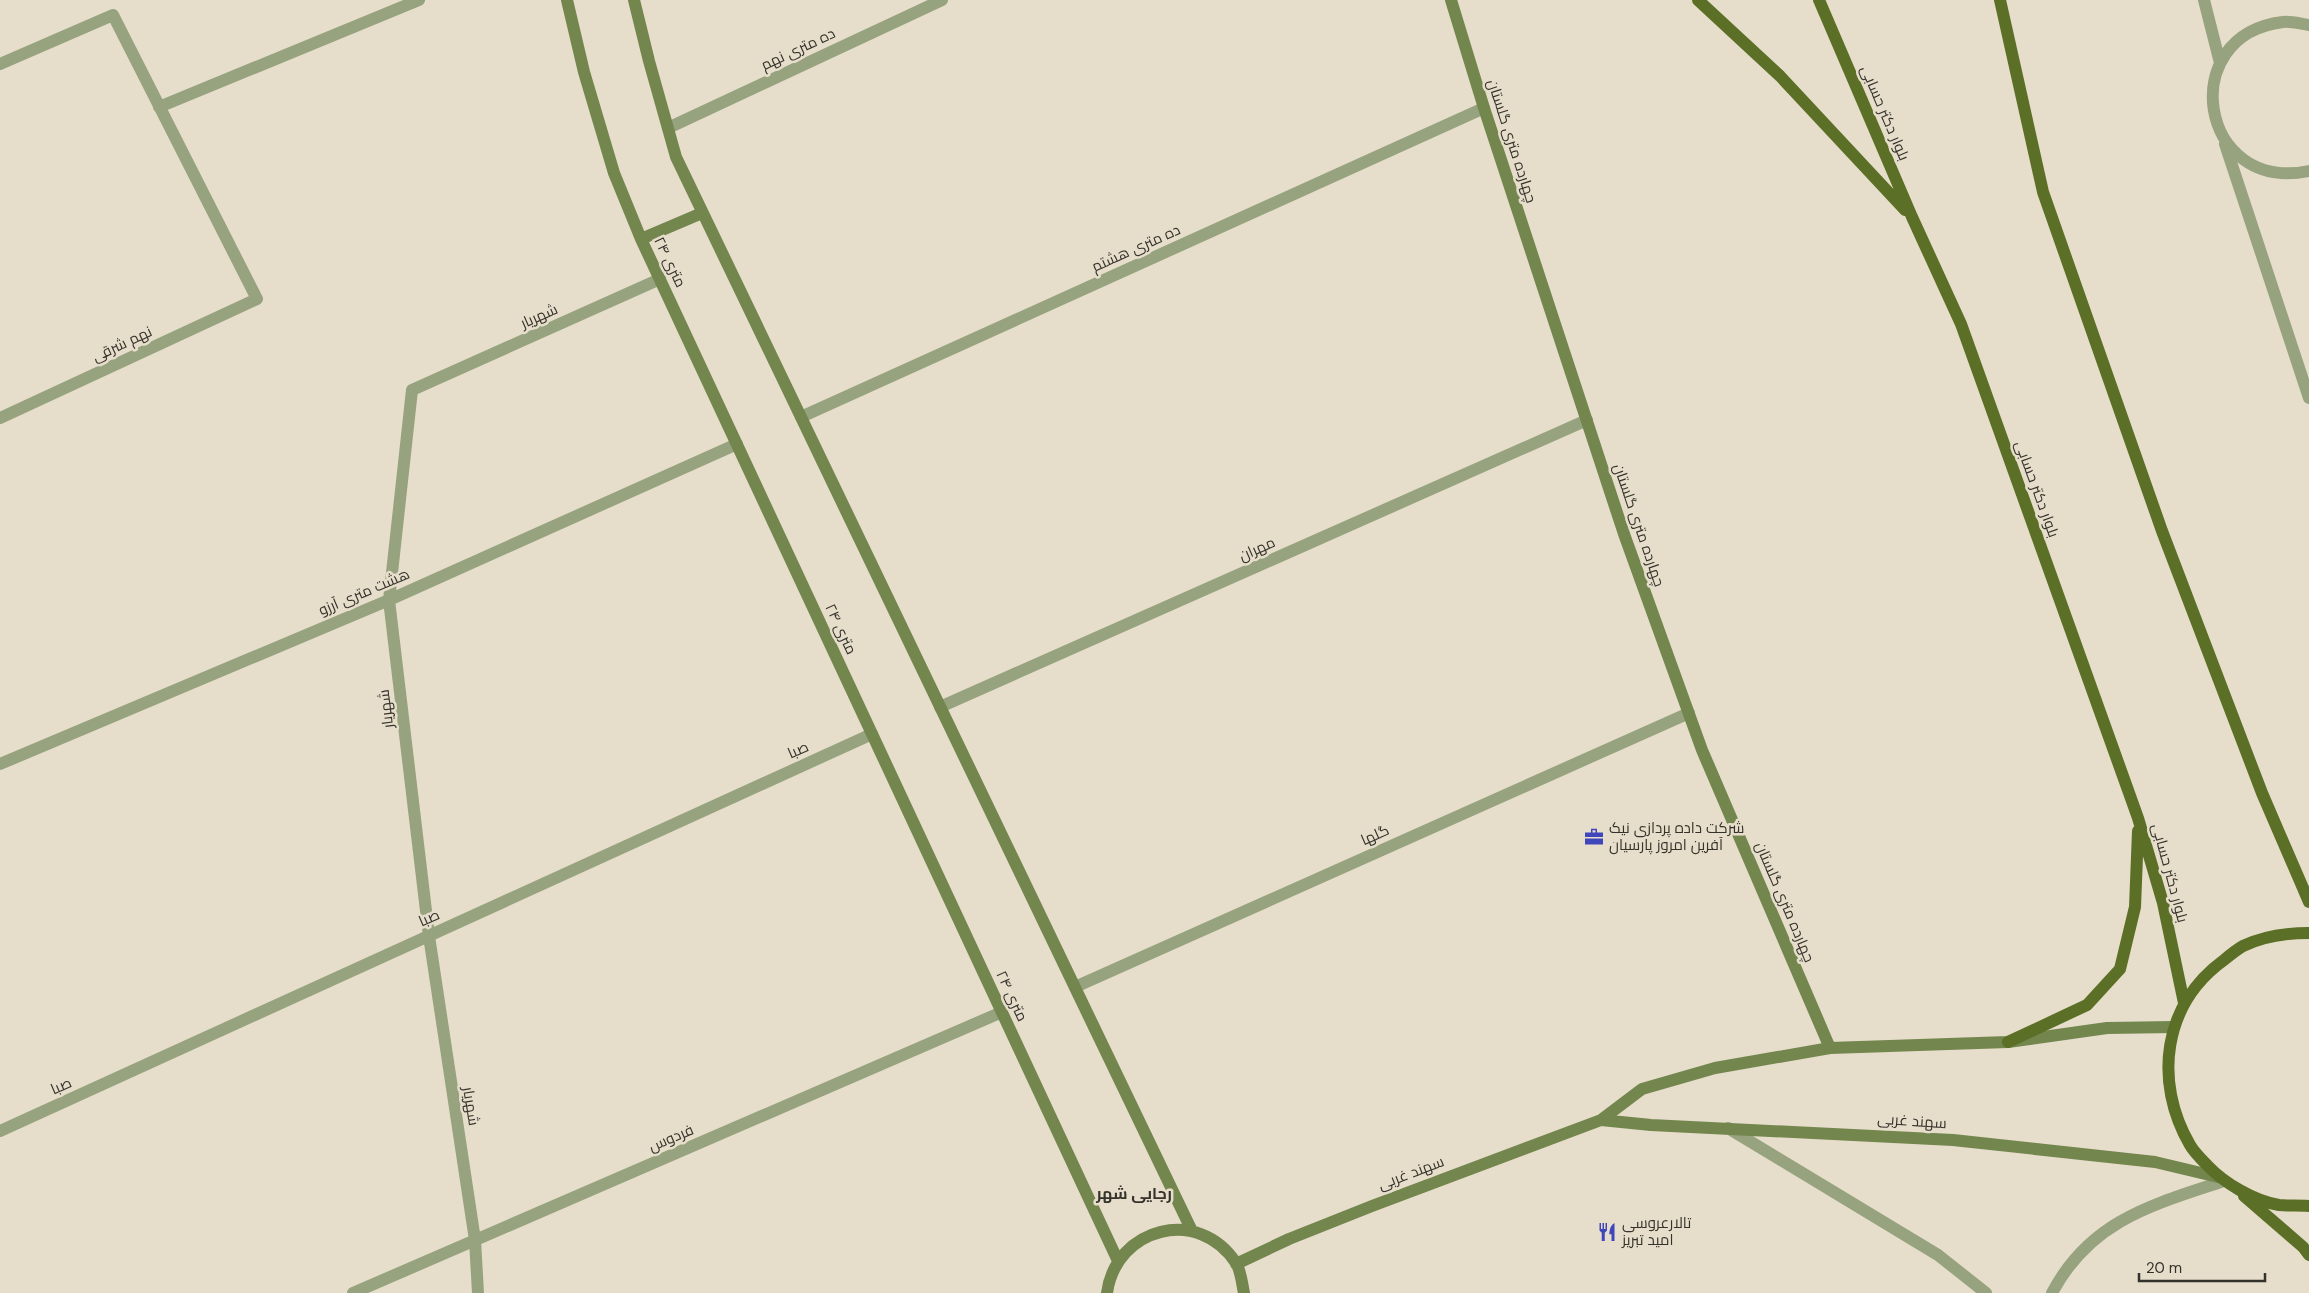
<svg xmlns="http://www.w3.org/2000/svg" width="2309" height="1293" viewBox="0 0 2309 1293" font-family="'DM Sans',Cairo,sans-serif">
<rect width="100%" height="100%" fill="#e6decb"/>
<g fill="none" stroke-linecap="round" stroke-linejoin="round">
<path stroke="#96a37e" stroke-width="12" d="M 2204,0 L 2220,63
M 2309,25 C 2301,24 2291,21 2283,22 C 2174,35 2199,194 2309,171
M 0,64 L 113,15 L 257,299 L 0,418
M 159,107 L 419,0
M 668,128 L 942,0
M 2225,144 L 2309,398
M 801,417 L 1484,108
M 940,707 L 1587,420
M 0,764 L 389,600 L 737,444
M 1075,987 L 1689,713
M 1728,1128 L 1938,1255 L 1986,1293
M 0,1131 L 872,734
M 353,1293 L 1002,1012
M 478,1293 L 475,1240 L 429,936 L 389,600 L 412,390 L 660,279
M 2052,1293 C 2090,1221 2151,1205 2224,1181"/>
<path stroke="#73864e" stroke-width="12" d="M 567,0 L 584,72 L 614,173 L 641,239 L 1118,1261
M 634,0 L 649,61 L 676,157 L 1192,1231
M 1451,0 L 1484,108 L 1624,534 L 1702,750 L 1830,1048
M 641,239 L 702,213
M 1601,1120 L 1651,1125 L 1953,1140 L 2155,1162 L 2218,1177
M 1236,1264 L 1289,1239 L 1372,1206 L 1601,1120 L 1642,1089 L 1715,1068 L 1830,1048 L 2008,1042 L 2107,1028 L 2174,1027
M 1107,1293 C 1116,1227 1199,1206 1236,1263 C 1241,1271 1242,1284 1244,1293"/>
<path stroke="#5b7026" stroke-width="12" d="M 1698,0 L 1780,76 L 1905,210
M 1819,0 L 1912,217 L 1961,324 L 2138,818 L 2163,903 L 2184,1003
M 2000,0 L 2043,192 L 2162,531 L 2262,793 L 2309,902
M 2309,933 C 2286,933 2264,936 2243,946 C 2236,950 2230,955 2224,960 C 2163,1004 2153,1081 2190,1145 C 2194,1152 2201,1159 2207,1165 C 2224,1183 2254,1201 2279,1205 C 2288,1206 2299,1205 2309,1206
M 2008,1042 L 2087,1005 L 2120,969 L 2135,907 L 2138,831
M 2244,1196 L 2303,1247 L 2309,1255"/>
</g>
<defs>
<g id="office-bare" transform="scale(1.5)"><path d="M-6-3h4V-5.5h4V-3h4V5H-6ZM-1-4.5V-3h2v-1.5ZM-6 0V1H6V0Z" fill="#3f46bb" stroke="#e6decb" stroke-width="2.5" paint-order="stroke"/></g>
<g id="restaurant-bare" transform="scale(1.5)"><path d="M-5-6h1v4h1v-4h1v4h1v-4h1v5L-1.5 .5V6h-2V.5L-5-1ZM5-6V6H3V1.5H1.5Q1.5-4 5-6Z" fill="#3f46bb" stroke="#e6decb" stroke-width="2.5" paint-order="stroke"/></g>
</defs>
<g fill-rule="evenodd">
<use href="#office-bare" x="1594" y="837"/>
<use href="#restaurant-bare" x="1607" y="1232"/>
</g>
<g text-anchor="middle" stroke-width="5" stroke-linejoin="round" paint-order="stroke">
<g font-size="15" fill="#35322b" stroke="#e6decb">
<text transform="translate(798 49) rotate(-25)" y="5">ده متری نهم</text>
<text transform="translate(1885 113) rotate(67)" y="5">بلوار دکتر حسابی</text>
<text transform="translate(1512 141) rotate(72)" y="5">چهارده متری گلستان</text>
<text transform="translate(1136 248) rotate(-24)" y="5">ده متری هشتم</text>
<text transform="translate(670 262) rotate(64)" y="5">۲۴ متری</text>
<text transform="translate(539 316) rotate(-24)" y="5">شهریار</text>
<text transform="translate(122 344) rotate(-25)" y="5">نهم شرقی</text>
<text transform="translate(2037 489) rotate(70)" y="5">بلوار دکتر حسابی</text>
<text transform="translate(1639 525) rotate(71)" y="5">چهارده متری گلستان</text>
<text transform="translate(1257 549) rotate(-24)" y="5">مهران</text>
<text transform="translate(364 592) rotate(-23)" y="5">هشت متری آرزو</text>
<text transform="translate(841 629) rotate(65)" y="5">۲۴ متری</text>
<text transform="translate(386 709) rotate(-97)" y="5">شهریار</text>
<text transform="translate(798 750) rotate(-24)" y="5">صبا</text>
<text transform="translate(1375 835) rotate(-24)" y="5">گلها</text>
<text transform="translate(2170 873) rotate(75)" y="5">بلوار دکتر حسابی</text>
<text transform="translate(1785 902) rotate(67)" y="5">چهارده متری گلستان</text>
<text transform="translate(429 918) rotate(-24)" y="5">صبا</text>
<text transform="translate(1012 996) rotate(65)" y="5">۲۴ متری</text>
<text transform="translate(61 1086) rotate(-24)" y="5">صبا</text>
<text transform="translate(471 1106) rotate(81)" y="5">شهریار</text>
<text transform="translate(1912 1121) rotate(4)" y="5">سهند غربی</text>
<text transform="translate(671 1138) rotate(-23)" y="5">فردوس</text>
<text transform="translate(1411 1173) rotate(-21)" y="5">سهند غربی</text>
</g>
<g font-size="15" fill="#35322b" stroke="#e6decb" text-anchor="start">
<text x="1609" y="833">شرکت داده پردازی نیک<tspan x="1609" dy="17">آفرین امروز پارسیان</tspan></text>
<text x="1622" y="1228">تالارعروسی<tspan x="1622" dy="17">امید تبریز</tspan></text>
</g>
<g font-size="16" font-weight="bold" fill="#35322b" stroke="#e6decb">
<text x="1134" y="1199">رجایی شهر</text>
</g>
</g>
<path d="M2139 1273v8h126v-8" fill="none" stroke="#35322b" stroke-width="2.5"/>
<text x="2146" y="1273" font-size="15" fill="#35322b" stroke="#e6decb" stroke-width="4" paint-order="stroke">20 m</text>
</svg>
